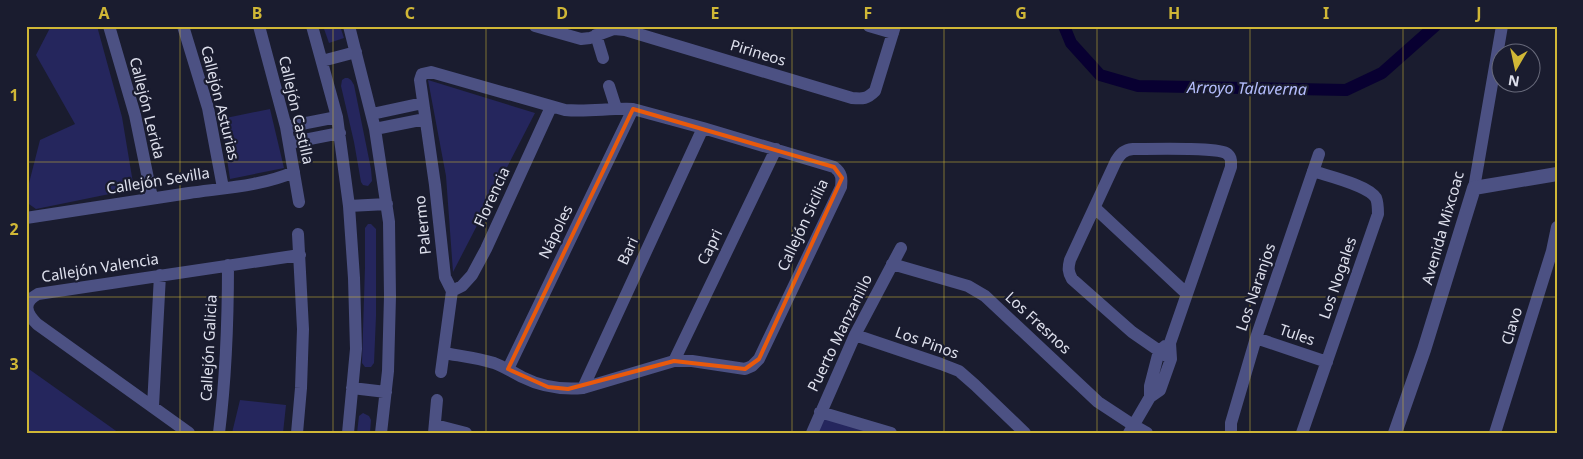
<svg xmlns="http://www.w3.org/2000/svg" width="1583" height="459" viewBox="0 0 1583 459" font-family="'Noto Sans',sans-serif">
<rect width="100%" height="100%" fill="#1a1c2f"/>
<path fill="#25265d" d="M 51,26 L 97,26 L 122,117 L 134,189 L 36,209 L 26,202 L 26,195 L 40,140 L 75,124 L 36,55 Z
M 323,26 L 340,26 L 344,38 L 329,43 Z
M 345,78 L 348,78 L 351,80 L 354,85 L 371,169 L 372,181 L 368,186 L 363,185 L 361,182 L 354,142 L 341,86 L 342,80 Z
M 428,80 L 535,113 L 453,272 L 446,176 Z
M 270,109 L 284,168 L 230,179 L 221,119 Z
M 368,224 L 371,224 L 376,229 L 376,316 L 374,363 L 371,367 L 365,367 L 362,363 L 365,267 L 365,228 Z
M 26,367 L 119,433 L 26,433 Z
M 240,400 L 286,405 L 283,433 L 232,433 Z
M 363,413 L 369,416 L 371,420 L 370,433 L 357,433 L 359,416 Z
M 824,417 L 885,433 L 814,433 Z"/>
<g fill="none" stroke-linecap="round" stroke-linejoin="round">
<path stroke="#080031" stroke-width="12" d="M 1064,26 L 1071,43 L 1100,75 L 1138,86 L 1346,90 L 1382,73 L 1435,26"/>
<path stroke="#4c5183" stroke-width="12" d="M 109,26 L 135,115 L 152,198
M 183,26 L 208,108 L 223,188
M 259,26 L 286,127 L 299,202
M 312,26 L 337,117 L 349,206 L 354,278 L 356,349 L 348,433
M 349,26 L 375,129 L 389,222 L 390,296 L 388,371 L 381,433
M 535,26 L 581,39 L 590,38 L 614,29 L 625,30 L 852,98 C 863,99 867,99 875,91 L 895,26
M 869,26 L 893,33
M 596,35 L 603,58
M 322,61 L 356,52
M 609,86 L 616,108
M 372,114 L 423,103
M 286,127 L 337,117
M 375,129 L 425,119
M 289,143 L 340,133
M 1474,188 L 1502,26
M 349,206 L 387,204
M 1095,208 L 1186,293
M 26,218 C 81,210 135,201 189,193 C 224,188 262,186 294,172
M 892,264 L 968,286 L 985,296 L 1098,402 L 1133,425 L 1147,433
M 452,291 L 462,286 L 472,275 L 486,249 L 551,107
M 855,335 L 941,364 L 959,371 L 975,385 L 1025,433
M 1256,338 L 1327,362
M 674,361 L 776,149
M 508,369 L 633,109
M 441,372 L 452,291 L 445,277 L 435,185 L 420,80 L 422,74 L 431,72 L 565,110 C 588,112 610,108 633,109 L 703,128 L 834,167 C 842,173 842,178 841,187 L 759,359 L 752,366 L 745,369 L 692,361 L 674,361 L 583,388 C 561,390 542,387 522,377 C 513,372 504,367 494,363 C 478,358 460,356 444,353
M 352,388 L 386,392
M 583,388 L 703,128
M 1150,397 L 1150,386 L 1159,351 L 1165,346
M 153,406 L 160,275
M 820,412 L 891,433
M 435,425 L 466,433
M 189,433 L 37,324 C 25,312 23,302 38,294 L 300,255
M 219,433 C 226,377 228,321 228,265
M 297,433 L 301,388 L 303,329 L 298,234
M 434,433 L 437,400
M 812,433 L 855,335 L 901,248
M 1129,433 L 1150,397 L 1160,390 L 1171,359 L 1170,343 L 1231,167 C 1231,161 1232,157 1226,153 C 1215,147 1150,149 1133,149 C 1124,150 1121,153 1116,161 L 1070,260 C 1068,268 1068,272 1072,279 L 1132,332 L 1171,359
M 1231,433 L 1231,423 L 1256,338 L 1319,154
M 1302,433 L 1378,214 C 1378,208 1378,203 1376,198 C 1368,185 1328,176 1313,171
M 1495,433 L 1552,251 L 1557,227"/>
<path stroke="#4c5183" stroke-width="14" d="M 1395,433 L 1424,350 L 1474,188 L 1557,174"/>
</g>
<path fill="none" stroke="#e8590c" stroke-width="4" stroke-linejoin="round" d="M 633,109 L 834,167 L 842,178 L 759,359 L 745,369 L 674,361 L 568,389 L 548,387 L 508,369 Z"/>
<path fill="none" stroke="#d0b736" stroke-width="1" stroke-opacity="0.55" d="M 180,26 L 180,433M 333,26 L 333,433M 486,26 L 486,433M 639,26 L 639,433M 792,26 L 792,433M 944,26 L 944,433M 1097,26 L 1097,433M 1250,26 L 1250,433M 1403,26 L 1403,433M 26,162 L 1557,162M 26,297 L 1557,297"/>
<g text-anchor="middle" stroke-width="4.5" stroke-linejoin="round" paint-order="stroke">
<g font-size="15" fill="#dee0ed" stroke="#1a1c2f">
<text transform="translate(758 53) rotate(17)" y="5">Pirineos</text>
<text transform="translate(220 103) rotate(76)" y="5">Callejón Asturias</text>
<text transform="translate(147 108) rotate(76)" y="5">Callejón Lerida</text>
<text transform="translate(296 110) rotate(77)" y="5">Callejón Castilla</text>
<text transform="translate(158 181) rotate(-9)" y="5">Callejón Sevilla</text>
<text transform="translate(492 197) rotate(-65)" y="5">Florencia</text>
<text transform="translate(423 225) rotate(-96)" y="5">Palermo</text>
<text transform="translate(803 225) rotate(-65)" y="5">Callejón Sicilia</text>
<text transform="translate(1443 228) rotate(-74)" y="5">Avenida Mixcoac</text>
<text transform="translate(556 232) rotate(-64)" y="5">Nápoles</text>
<text transform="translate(710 247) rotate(-64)" y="5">Capri</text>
<text transform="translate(628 251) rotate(-65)" y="5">Bari</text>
<text transform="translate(100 268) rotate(-9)" y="5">Callejón Valencia</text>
<text transform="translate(1338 278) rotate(-71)" y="5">Los Nogales</text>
<text transform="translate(1256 287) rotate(-71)" y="5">Los Naranjos</text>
<text transform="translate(1038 323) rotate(43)" y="5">Los Fresnos</text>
<text transform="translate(1512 326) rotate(-73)" y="5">Clavo</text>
<text transform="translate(840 333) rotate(-64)" y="5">Puerto Manzanillo</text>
<text transform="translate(1297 335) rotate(19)" y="5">Tules</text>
<text transform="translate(927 343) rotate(20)" y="5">Los Pinos</text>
<text transform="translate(209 348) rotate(-87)" y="5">Callejón Galicia</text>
</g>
<g font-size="16" font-style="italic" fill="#b5befd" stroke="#1a1c2f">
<text transform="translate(1247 88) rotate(1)" y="6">Arroyo Talaverna</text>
</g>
</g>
<rect width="1583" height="459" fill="none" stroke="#1a1c2f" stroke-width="55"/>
<g transform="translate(1516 68) rotate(189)"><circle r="24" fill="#1a1c2f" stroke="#686a7b"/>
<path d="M0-4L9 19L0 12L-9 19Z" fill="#d0b736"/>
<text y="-8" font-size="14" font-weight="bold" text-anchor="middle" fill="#dee0ed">N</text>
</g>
<rect x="28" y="28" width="1528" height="404" fill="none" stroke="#d0b736" stroke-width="2"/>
<g font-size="16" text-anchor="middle" font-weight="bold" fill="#d0b736">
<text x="104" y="19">A</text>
<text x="257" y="19">B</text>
<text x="410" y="19">C</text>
<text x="562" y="19">D</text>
<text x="715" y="19">E</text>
<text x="868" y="19">F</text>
<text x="1021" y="19">G</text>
<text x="1174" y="19">H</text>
<text x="1326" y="19">I</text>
<text x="1479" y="19">J</text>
<text x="14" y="101">1</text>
<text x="14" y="235">2</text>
<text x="14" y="370">3</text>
</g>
</svg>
